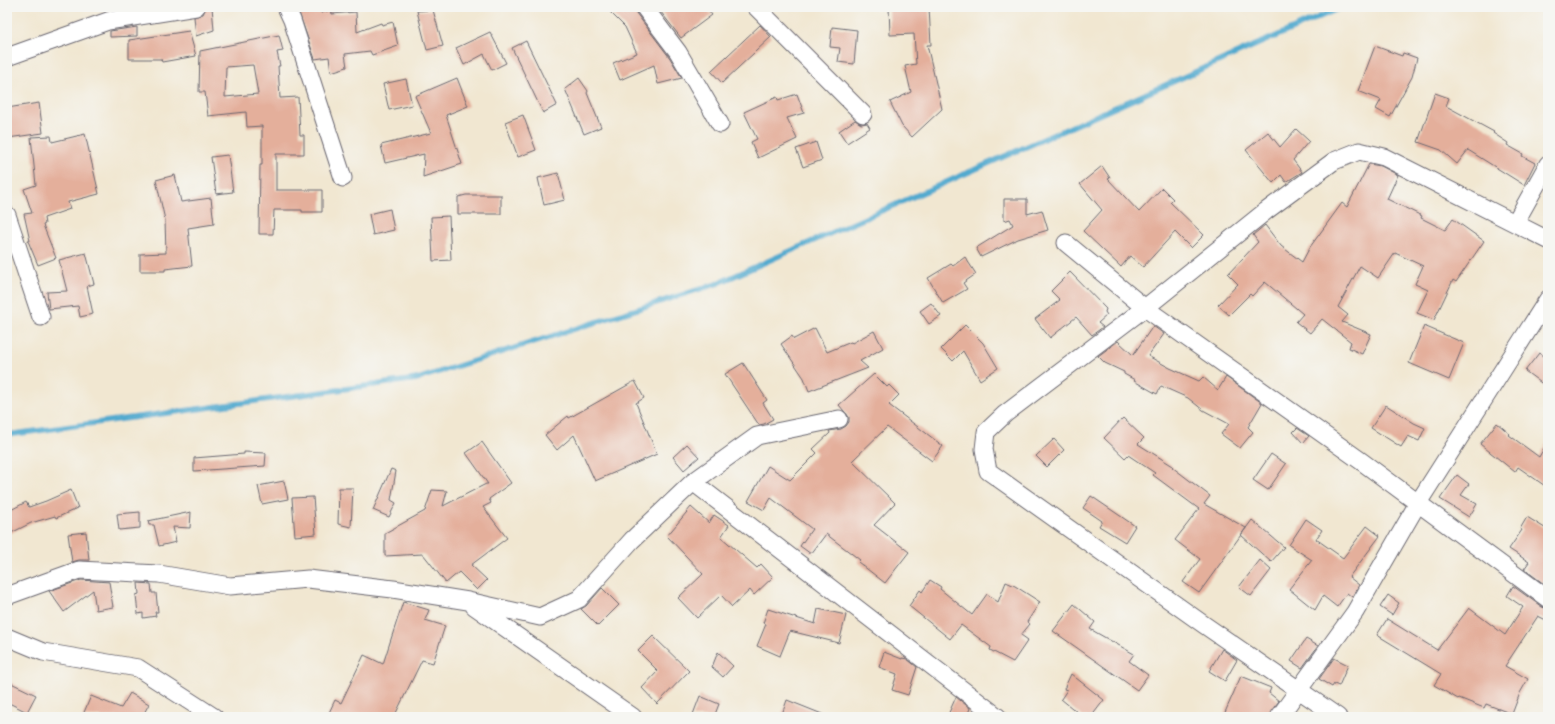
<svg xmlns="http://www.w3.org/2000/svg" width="1555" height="724" viewBox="0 0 1555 724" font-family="'Libre Bodoni',serif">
<rect width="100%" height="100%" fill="#f6f6f2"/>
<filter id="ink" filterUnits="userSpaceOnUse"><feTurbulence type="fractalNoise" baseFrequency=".025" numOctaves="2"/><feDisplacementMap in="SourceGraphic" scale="8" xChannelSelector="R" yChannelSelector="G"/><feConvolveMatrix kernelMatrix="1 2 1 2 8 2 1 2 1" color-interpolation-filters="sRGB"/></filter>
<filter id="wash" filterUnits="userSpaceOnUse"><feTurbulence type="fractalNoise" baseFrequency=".012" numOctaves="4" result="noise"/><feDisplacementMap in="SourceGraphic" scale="16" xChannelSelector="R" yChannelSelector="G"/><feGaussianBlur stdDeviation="0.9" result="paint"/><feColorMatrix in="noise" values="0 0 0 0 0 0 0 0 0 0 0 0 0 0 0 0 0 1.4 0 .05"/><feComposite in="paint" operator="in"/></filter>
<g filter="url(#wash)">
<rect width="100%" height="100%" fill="#f1e7d1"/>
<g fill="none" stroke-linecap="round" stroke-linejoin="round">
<path stroke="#52aacf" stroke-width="5.5" d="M 7,435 L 417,379 L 716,284 L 1342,7"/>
</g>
<g id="blocks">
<path fill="#e4af9b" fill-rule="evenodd" d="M 212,7 L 214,30 L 196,36 L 194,17 L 203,14 L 206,8 Z
M 297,7 L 319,7 L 321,13 L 331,10 L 332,14 L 356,12 L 357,32 L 381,23 L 382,25 L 393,22 L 398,46 L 372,55 L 370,51 L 345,54 L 347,67 L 331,72 L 329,57 L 315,59 Z
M 605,7 L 634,7 L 636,13 L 670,58 L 682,78 L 658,84 L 654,65 L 620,80 L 613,63 L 637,53 L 625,27 Z
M 657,7 L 706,7 L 712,15 L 681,38 Z
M 889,7 L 929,7 L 931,45 L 927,45 L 942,109 L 912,137 L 902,126 L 890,102 L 911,92 L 905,66 L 916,64 L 914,34 L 890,35 Z
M 433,10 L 443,46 L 427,50 L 417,11 Z
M 760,25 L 771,37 L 722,83 L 711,71 Z
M 137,27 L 137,36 L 110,37 L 110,31 Z
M 832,27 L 857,30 L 854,64 L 838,62 L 840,48 L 830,47 Z
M 189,31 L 196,56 L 162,62 L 161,59 L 129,59 L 129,40 Z
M 490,32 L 506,63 L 492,70 L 484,54 L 464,65 L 456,48 Z
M 279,35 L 283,51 L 277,52 L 280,66 L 278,66 L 280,98 L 298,97 L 300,135 L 304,135 L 304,154 L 276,154 L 276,190 L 322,190 L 322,212 L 302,212 L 302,210 L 274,210 L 273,234 L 259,234 L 260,165 L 262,165 L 262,126 L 247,127 L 246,112 L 208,116 L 205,92 L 199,92 L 200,51 ZM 253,65 L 258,94 L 225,97 L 226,67 Z
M 526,41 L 557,105 L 543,113 L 512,48 Z
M 1375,46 L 1402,56 L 1403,53 L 1417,58 L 1412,77 L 1390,117 L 1376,109 L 1381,100 L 1358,91 Z
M 457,78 L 468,106 L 446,115 L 462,164 L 423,177 L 424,154 L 385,163 L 381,145 L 431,133 L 415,96 Z
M 579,78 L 588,91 L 587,93 L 601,127 L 584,134 L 565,89 Z
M 406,79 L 412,105 L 389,110 L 383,84 Z
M 1435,93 L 1449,98 L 1446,106 L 1494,132 L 1493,133 L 1508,143 L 1507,145 L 1523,154 L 1522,156 L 1535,163 L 1524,185 L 1468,150 L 1457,164 L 1441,150 L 1418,142 Z
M 797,94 L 804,113 L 787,118 L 797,139 L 758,158 L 751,142 L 757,139 L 744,112 L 777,97 L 778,100 Z
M 39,103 L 43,133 L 8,138 L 7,108 Z
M 523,115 L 536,150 L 518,157 L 505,122 Z
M 855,120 L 861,124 L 867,123 L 870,128 L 847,143 L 839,131 Z
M 1296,129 L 1309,141 L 1293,160 L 1302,172 L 1286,182 L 1281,175 L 1273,183 L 1246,150 L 1268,132 L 1280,147 Z
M 85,134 L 99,194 L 68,202 L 70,209 L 44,218 L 45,224 L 43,225 L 56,258 L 38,265 L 28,241 L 30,241 L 24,214 L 32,213 L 24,189 L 36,185 L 31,137 L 51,136 L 52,142 Z
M 816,142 L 822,160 L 803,167 L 796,149 Z
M 228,155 L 233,192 L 216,194 L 211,157 Z
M 1369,164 L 1381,166 L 1398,175 L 1387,199 L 1422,216 L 1421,218 L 1445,230 L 1453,219 L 1484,241 L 1456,282 L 1453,280 L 1434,320 L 1417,313 L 1428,290 L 1415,284 L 1423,266 L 1395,253 L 1378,278 L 1360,266 L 1338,307 L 1348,315 L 1342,322 L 1371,334 L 1362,354 L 1349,348 L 1351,342 L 1322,319 L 1310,333 L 1296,322 L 1303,314 L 1265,282 L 1252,296 L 1250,294 L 1229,315 L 1218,305 L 1238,284 L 1228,274 L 1258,242 L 1253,235 L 1265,225 L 1281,246 L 1302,262 L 1310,247 L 1342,203 L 1347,207 Z
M 1102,166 L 1110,178 L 1108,179 L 1139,212 L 1162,188 L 1173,199 L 1170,202 L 1204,235 L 1191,248 L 1175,232 L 1143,267 L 1130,256 L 1121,267 L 1083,231 L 1102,210 L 1080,184 Z
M 558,173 L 565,200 L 544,205 L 538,178 Z
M 175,175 L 181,202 L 211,198 L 214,224 L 188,228 L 192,266 L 165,269 L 165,271 L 140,271 L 140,254 L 166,253 L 165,220 L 156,180 Z
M 466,195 L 501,195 L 501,214 L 458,214 L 458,197 Z
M 1004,199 L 1027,199 L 1027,214 L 1042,210 L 1048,230 L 1018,239 L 981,257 L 976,248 L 1013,225 L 1010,219 L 1004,221 Z
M 390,209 L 394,230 L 373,235 L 369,214 Z
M 449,216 L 451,260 L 433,261 L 431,217 Z
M 86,253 L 94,284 L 87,286 L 93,314 L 80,317 L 78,306 L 49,309 L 47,292 L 67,291 L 59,260 Z
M 965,257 L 976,274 L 963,283 L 967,289 L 943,303 L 928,278 L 951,264 L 953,266 Z
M 1070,272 L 1106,309 L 1105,312 L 1107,315 L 1098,323 L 1103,327 L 1092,335 L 1076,317 L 1050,338 L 1035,319 L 1060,300 L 1051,291 Z
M 931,303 L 941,316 L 929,324 L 920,311 Z
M 965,325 L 983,343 L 998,368 L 980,380 L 963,351 L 953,361 L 941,349 Z
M 1153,326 L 1164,334 L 1148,356 L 1170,368 L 1199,381 L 1203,377 L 1218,390 L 1226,377 L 1262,403 L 1248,427 L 1253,432 L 1240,448 L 1221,434 L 1229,424 L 1203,410 L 1188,398 L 1161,386 L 1157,394 L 1134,381 L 1135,380 L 1124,374 L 1124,372 L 1105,363 L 1098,356 L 1118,341 L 1133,355 Z
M 1424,326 L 1464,343 L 1449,380 L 1409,363 Z
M 815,328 L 827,352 L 851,342 L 852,343 L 874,331 L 883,348 L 860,361 L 868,368 L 809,391 L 804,378 L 781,344 L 792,336 L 794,339 Z
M 1539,353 L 1548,360 L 1548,388 L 1525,371 Z
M 743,363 L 767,400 L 763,403 L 773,419 L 764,424 L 759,425 L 725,374 Z
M 874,374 L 887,387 L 889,385 L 899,395 L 889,405 L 943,446 L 932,461 L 887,427 L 852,461 L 895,503 L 874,525 L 909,552 L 885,583 L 858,562 L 860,560 L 826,534 L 811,554 L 800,546 L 812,529 L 771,498 L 764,510 L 748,501 L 768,466 L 790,480 L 817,453 L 813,449 L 830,433 L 829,431 L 841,429 L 846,426 L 849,422 L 849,417 L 839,405 Z
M 635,381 L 644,398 L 636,403 L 657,454 L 595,481 L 574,435 L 557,450 L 545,435 L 568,416 L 569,418 Z
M 1386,405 L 1414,423 L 1425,428 L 1419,441 L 1408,436 L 1401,447 L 1371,428 Z
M 1123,418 L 1144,438 L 1138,444 L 1173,466 L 1172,467 L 1210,496 L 1204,504 L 1246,528 L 1199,593 L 1183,582 L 1200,559 L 1175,540 L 1199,509 L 1153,475 L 1155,473 L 1128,455 L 1125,458 L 1104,438 Z
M 1497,423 L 1510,434 L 1509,435 L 1539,457 L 1548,441 L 1548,488 L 1518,467 L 1515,472 L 1480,444 Z
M 1297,428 L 1309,436 L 1303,443 L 1293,432 Z
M 1054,439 L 1064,450 L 1047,467 L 1036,456 Z
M 482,442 L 511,483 L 489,499 L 491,503 L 483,507 L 507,538 L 471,565 L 487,580 L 477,590 L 459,572 L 446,583 L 423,554 L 385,556 L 385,533 L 425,511 L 432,490 L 447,491 L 443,506 L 486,484 L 488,484 L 466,453 Z
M 687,444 L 699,457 L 684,470 L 673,457 Z
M 244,452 L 266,453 L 265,466 L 194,471 L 194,458 L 244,454 Z
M 1271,454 L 1286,464 L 1268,490 L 1253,480 Z
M 391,469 L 396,471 L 391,500 L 396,503 L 389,517 L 373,510 Z
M 1457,475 L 1469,484 L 1461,495 L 1477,504 L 1469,517 L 1440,499 Z
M 284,481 L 288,499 L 262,504 L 258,486 Z
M 339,488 L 353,488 L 351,527 L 338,524 Z
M 71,490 L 78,508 L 56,518 L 55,516 L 31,523 L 7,535 L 7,512 L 26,502 L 29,507 L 46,501 Z
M 1091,496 L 1135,526 L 1125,542 L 1099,526 L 1102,521 L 1083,508 Z
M 313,497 L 316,534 L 295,536 L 292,498 Z
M 691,507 L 709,523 L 714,515 L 729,525 L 721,537 L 757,568 L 761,564 L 773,577 L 754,595 L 750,590 L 732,607 L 721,595 L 697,618 L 678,598 L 703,574 L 667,536 Z
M 140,512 L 140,528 L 119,530 L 117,514 Z
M 191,512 L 190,528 L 173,527 L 176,542 L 159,546 L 154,525 L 149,525 L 148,521 Z
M 1527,517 L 1548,530 L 1548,587 L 1524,569 L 1529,562 L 1509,549 L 1522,530 L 1520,529 Z
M 1306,519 L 1322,530 L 1316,539 L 1343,558 L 1367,526 L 1380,536 L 1349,577 L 1359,585 L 1352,597 L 1347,593 L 1337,607 L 1323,596 L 1315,610 L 1289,589 L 1312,560 L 1289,545 Z
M 1252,520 L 1284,547 L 1271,562 L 1241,535 Z
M 86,532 L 89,560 L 79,560 L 72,562 L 68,534 Z
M 1260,560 L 1271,570 L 1251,596 L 1239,587 Z
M 81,580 L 109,582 L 113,607 L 96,610 L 93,590 L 64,612 L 49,591 Z
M 930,580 L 941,587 L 940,589 L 972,615 L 987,594 L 998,602 L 1006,582 L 1015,586 L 1040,602 L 1027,622 L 1030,624 L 1021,635 L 1028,640 L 1013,662 L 990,650 L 991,647 L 961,625 L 950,639 L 909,606 L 920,590 L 922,592 Z
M 138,583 L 151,584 L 152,593 L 156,593 L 158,612 L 155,612 L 156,616 L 143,618 L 143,613 L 138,614 L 136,595 L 139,594 Z
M 1513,586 L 1542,607 L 1548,609 L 1548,621 L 1538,616 L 1505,666 L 1528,679 L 1520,693 L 1512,714 L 1486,704 L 1484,708 L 1459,698 L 1458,699 L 1434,685 L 1441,674 L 1377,635 L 1387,619 L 1437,650 L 1469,608 L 1505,635 L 1523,607 L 1507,596 Z
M 602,588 L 619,605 L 598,626 L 581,609 L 586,606 Z
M 1388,595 L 1399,603 L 1392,615 L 1380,607 Z
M 403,602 L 429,610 L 425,620 L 445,626 L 433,663 L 422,660 L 394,717 L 327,717 L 335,700 L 341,703 L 364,655 L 383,664 Z
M 1074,604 L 1095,622 L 1090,629 L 1134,654 L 1129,661 L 1148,675 L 1137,690 L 1053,631 Z
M 768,609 L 815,624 L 818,609 L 846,615 L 839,643 L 790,631 L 780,656 L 757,646 L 766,624 L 763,623 Z
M 653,636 L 689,671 L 657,704 L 642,688 L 658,671 L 638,651 Z
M 1306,639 L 1318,646 L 1302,668 L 1291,661 Z
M 1222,649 L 1237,660 L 1225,681 L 1209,671 Z
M 718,652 L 733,666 L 723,677 L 712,667 Z
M 884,652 L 902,659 L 902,658 L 907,659 L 917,667 L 908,695 L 892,690 L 897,674 L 879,667 Z
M 1334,658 L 1348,665 L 1339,686 L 1334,684 L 1332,687 L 1319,679 Z
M 1071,674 L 1104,700 L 1091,717 L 1083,717 L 1061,699 L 1067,690 L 1064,689 Z
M 1241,676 L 1271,688 L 1269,693 L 1279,701 L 1271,711 L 1269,717 L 1223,717 Z
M 7,681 L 36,695 L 27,712 L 7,702 Z
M 130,693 L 149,704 L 142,717 L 82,717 L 91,696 L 121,708 Z
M 700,696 L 719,704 L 714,717 L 692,717 Z
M 956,697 L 970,708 L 967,717 L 947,717 Z
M 787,700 L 827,716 L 827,717 L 781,717 Z"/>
</g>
</g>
<g filter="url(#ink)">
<use href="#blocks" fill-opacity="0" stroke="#6a6770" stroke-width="1"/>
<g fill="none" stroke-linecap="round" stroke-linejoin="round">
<g stroke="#6a6770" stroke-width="19">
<path id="street" d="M 286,7 L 292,20 L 343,178
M 644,7 L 678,52 L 720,124
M 756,7 L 863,114
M 7,57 L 108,21 L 196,7
M 7,215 L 41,317
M 1515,223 L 1548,164
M 1066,243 L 1145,308 L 1361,461 L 1548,599
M 693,482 L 998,717
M 7,596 L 79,570 L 159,574 L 230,586 L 308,579 L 393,589 L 468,601 L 540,617 L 579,599 L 632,540 L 693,482 L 757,436 L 839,419
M 474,606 L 633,717
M 7,637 L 43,652 L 138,668 L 214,717
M 1279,717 L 1355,612 L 1418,503 L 1548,299
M 1338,717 L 1203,624 L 988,471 L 984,449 L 986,432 L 1005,414 L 1145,308 L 1266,211 L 1334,161 L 1359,151 L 1384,157 L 1548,240"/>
</g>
<use href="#street" stroke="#fff" stroke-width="17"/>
</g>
</g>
<rect width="1555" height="724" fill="none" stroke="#f6f6f2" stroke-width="24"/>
</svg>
